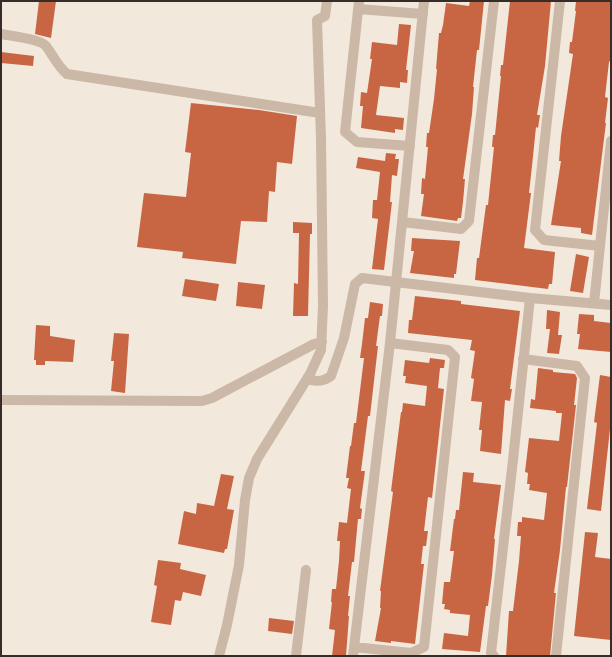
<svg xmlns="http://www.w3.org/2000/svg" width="612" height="657" viewBox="0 0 612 657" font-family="'Noto Sans',sans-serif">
<rect width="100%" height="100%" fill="#f3e8dc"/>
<path fill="#c86644" d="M 39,1 L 56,1 L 51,38 L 35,34 Z
M 470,1 L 484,1 L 479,50 L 477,50 L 473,87 L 474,87 L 472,114 L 463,179 L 465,179 L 463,202 L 461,218 L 458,218 L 457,221 L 421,216 L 424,194 L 421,194 L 422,178 L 425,179 L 428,147 L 426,147 L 427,133 L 429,133 L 434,99 L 437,69 L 436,69 L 439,33 L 441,33 L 443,25 L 446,3 L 469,6 Z
M 510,1 L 551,1 L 545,66 L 537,115 L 540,115 L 538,128 L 536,127 L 532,166 L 529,193 L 531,193 L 524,248 L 555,252 L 552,284 L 549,284 L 548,289 L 475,280 L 477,258 L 479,258 L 486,205 L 488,205 L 494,147 L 492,147 L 493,135 L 495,135 L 501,76 L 500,76 L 501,65 L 503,65 Z
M 576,1 L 611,1 L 611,60 L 609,62 L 605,97 L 608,98 L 605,123 L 606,123 L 592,235 L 581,233 L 581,228 L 551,225 L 561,161 L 559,161 L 561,136 L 573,54 L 569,53 L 570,42 L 572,42 L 576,11 L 575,11 Z
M 399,24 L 411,25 L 406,70 L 408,70 L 407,83 L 400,82 L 400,88 L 380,86 L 376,115 L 404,118 L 403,130 L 395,129 L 395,133 L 361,128 L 363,106 L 360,106 L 361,92 L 367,93 L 372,59 L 370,59 L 372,42 L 397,45 Z
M 1,52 L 34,56 L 33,66 L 1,63 Z
M 191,103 L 259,110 L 297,116 L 292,164 L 277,162 L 275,192 L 269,191 L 267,222 L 241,221 L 236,264 L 182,258 L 183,252 L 137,247 L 144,193 L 186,197 L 191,153 L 185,152 Z
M 386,153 L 396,154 L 395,159 L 399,159 L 397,176 L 392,175 L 390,202 L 392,202 L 384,270 L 372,269 L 378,219 L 372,218 L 373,200 L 377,200 L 380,172 L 356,168 L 358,157 L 385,161 Z
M 293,222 L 312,223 L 312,234 L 310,234 L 308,316 L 293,316 L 294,283 L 298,284 L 299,233 L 293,233 Z
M 412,238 L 460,241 L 456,274 L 454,274 L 454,278 L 410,273 L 414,251 L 411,251 Z
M 576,254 L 589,257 L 583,293 L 570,291 Z
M 185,279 L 219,284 L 216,301 L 182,296 Z
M 238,282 L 265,285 L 262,309 L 236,306 Z
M 415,296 L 461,301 L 461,304 L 520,311 L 510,389 L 512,389 L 510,401 L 505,400 L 501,454 L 480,451 L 482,430 L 479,430 L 482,402 L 471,401 L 474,379 L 471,378 L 475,351 L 470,350 L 472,340 L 408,333 L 409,320 L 412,320 Z
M 370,302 L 383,304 L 382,316 L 380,316 L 376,346 L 378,346 L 370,416 L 368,416 L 361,471 L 365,471 L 360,508 L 362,509 L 361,519 L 358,519 L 354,562 L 352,562 L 348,596 L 350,596 L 348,616 L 349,616 L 346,656 L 332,656 L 335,630 L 329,629 L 332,602 L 331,602 L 332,589 L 336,589 L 339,561 L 340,541 L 337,541 L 339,522 L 347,523 L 351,489 L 347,488 L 349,478 L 346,478 L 350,446 L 351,446 L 354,423 L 356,423 L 364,358 L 360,358 L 362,344 L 365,318 L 368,318 Z
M 547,310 L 560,312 L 558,335 L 562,335 L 559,354 L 547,353 L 550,329 L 546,329 Z
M 579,314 L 594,315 L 594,321 L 611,323 L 611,352 L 578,349 L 580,334 L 577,334 Z
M 36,325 L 50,326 L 50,336 L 75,340 L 73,362 L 45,361 L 45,365 L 36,365 L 36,360 L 34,360 Z
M 114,333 L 129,334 L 125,393 L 111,391 L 114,361 L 111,361 Z
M 430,358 L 445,360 L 444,368 L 440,368 L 438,388 L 444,389 L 432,498 L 428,497 L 424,531 L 428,531 L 426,546 L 423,546 L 421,564 L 424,564 L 415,644 L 391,641 L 391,643 L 375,641 L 381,608 L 380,608 L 381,591 L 380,591 L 393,492 L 391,491 L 401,412 L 402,412 L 403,403 L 425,406 L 427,386 L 405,383 L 406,376 L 403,376 L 405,360 L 429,363 Z
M 538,368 L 553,370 L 553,372 L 575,374 L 577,378 L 574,405 L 576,405 L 567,487 L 566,487 L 560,550 L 554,593 L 556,593 L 550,656 L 506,656 L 509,611 L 513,611 L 519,561 L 521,536 L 517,536 L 518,522 L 522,522 L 522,517 L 544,520 L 547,493 L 529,490 L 530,484 L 527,484 L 528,473 L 525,472 L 529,438 L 559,441 L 562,413 L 556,413 L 556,411 L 530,408 L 531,399 L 535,400 Z
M 600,375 L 611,377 L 611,420 L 601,511 L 587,509 L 597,423 L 594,422 Z
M 463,472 L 474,473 L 473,482 L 501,485 L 494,539 L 495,539 L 492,575 L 488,606 L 486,606 L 480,652 L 442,649 L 444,633 L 468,636 L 470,615 L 450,613 L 450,610 L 444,609 L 445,604 L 442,604 L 444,582 L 450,582 L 454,551 L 450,551 L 454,519 L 455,519 L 456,510 L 459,510 Z
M 221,474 L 234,476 L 227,509 L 234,510 L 227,549 L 225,549 L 224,553 L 178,544 L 184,511 L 196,514 L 197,503 L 214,506 Z
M 585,532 L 598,533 L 595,557 L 611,559 L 611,640 L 574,636 Z
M 158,560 L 181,563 L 180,569 L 206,575 L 201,596 L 183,592 L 181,601 L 175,600 L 171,625 L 151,622 L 157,586 L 154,585 Z
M 269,618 L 294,621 L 292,634 L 268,631 Z"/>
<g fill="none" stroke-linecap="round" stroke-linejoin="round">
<path stroke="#cbb8a7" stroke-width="10" d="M 359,1 L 345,132 L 357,142 L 410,146
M 560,1 L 535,230 L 544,240 L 600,246
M 358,9 L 423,14
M 1,34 C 11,36 40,39 46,46 C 53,55 57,66 67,74 L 320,113
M 403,222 L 461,229 L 469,221 L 494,1
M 594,303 L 611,141
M 523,359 L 577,366 L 585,378 L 556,656
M 307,379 C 316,382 323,382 331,376 L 344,338 L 355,284 L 362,278 L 530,298 L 611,305
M 1,400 L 202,401 L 212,398 L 314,344 L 322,342
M 354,647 L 411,653 L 424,647 L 455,357 L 448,350 L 390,343
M 219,656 L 227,625 L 239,565 L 245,500 L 249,478 L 257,459 L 310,374 L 321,350 L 323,306 L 321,138 L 317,20 L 325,16 L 327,1
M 296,656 L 306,570
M 353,656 L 390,343 L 424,1
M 494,656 L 491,653 L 513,460 L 530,298"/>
</g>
<rect width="612" height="657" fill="none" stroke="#372d28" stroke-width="4"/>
</svg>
